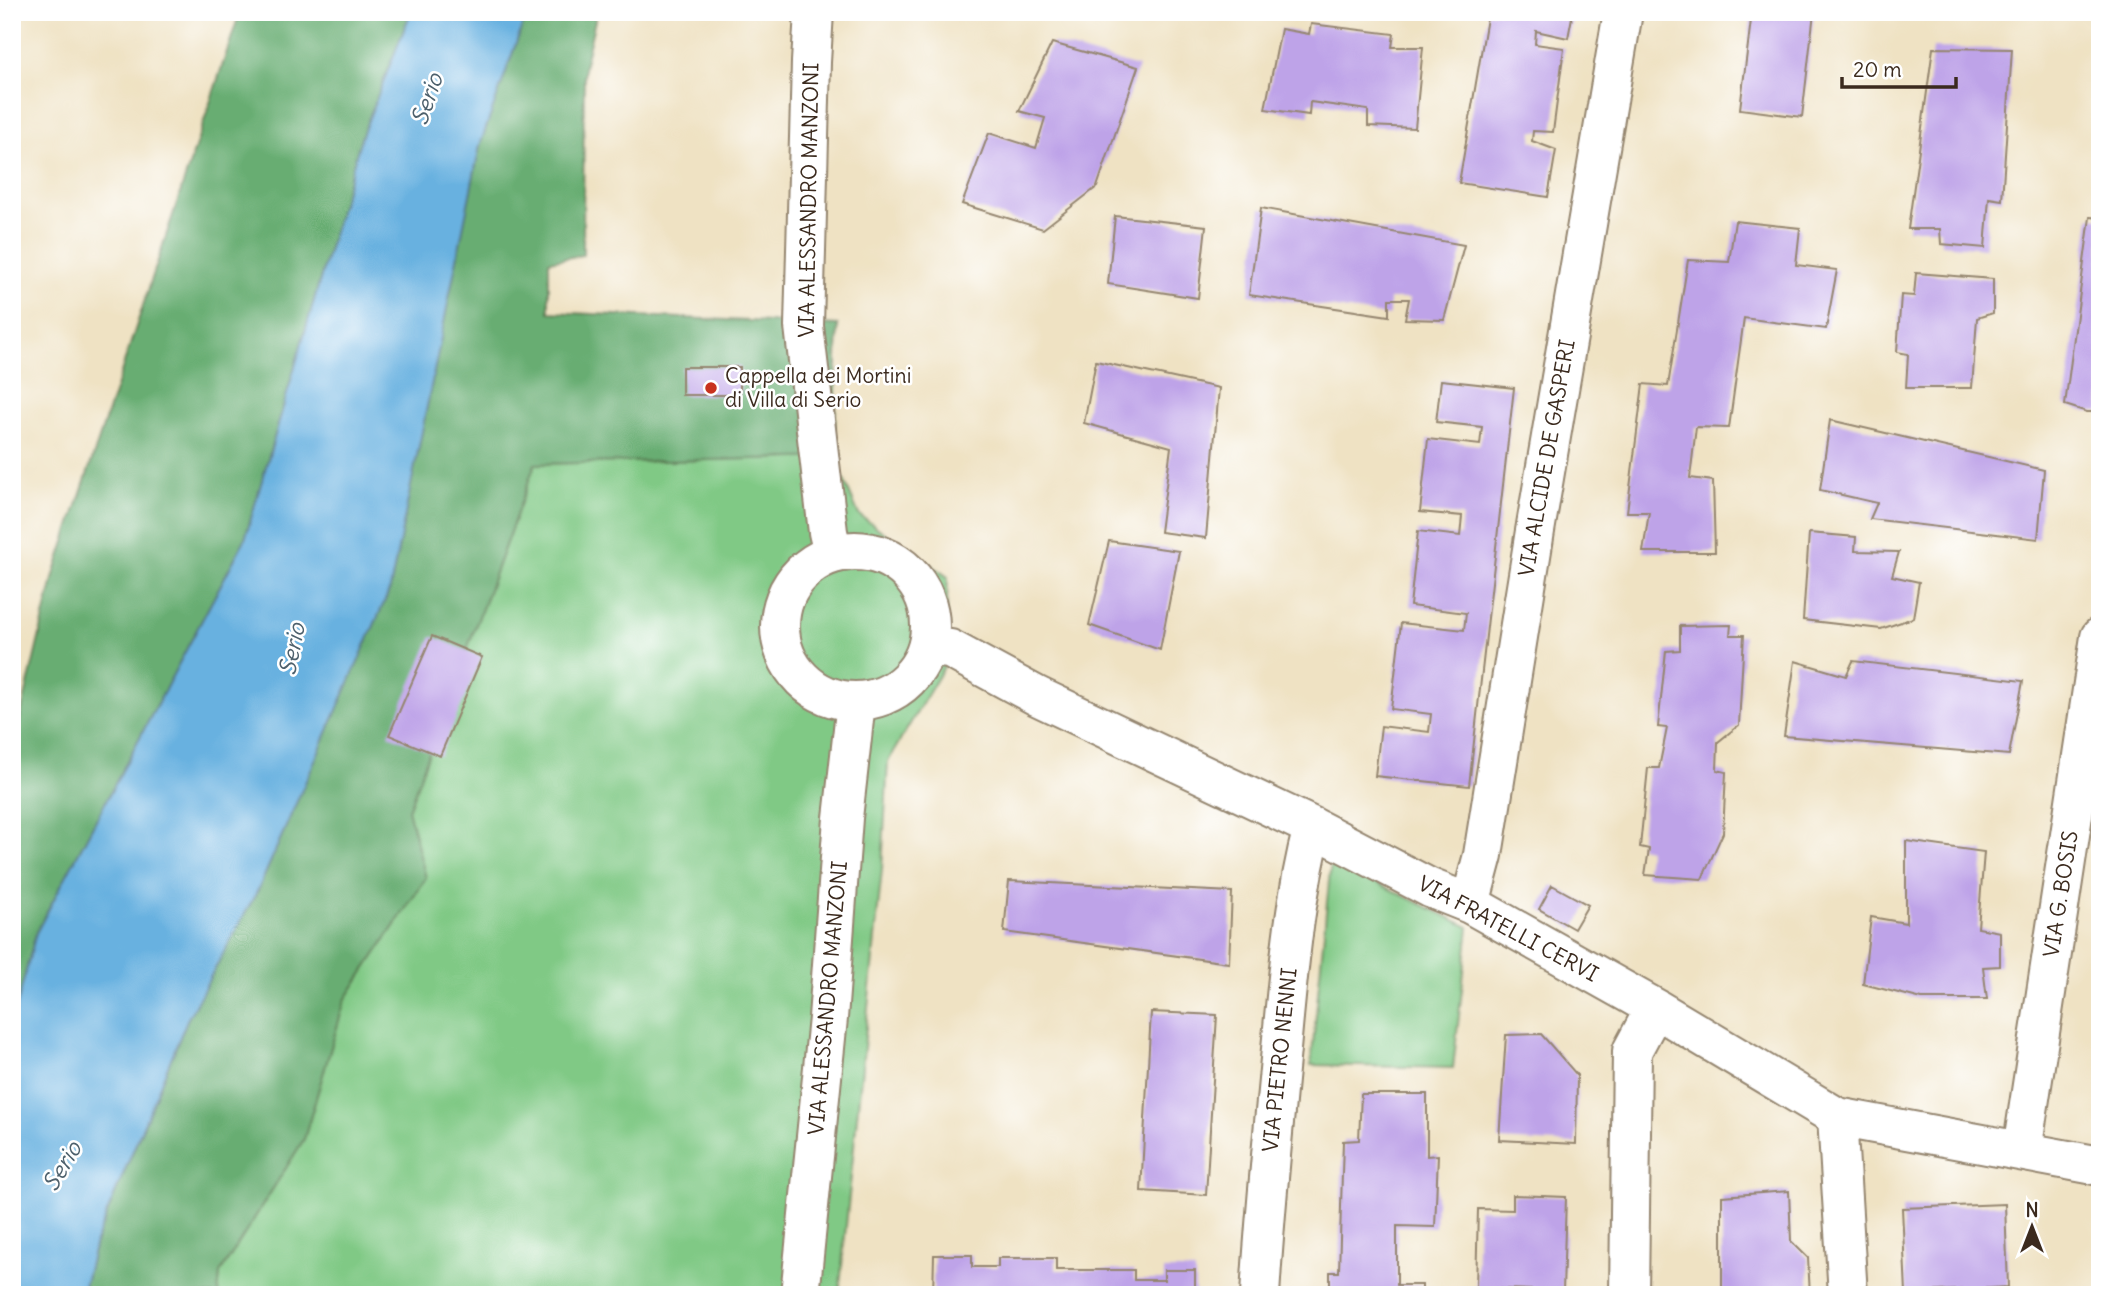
<svg xmlns="http://www.w3.org/2000/svg" width="2112" height="1307" viewBox="0 0 2112 1307" font-family="Delius,sans-serif">
<rect width="100%" height="100%" fill="#fff"/>
<filter id="ink" filterUnits="userSpaceOnUse"><feTurbulence type="fractalNoise" baseFrequency=".0143" numOctaves="2"/><feDisplacementMap in="SourceGraphic" scale="14" xChannelSelector="R" yChannelSelector="G"/><feConvolveMatrix kernelMatrix="1 2 1 2 8 2 1 2 1" color-interpolation-filters="sRGB"/></filter>
<filter id="wash" filterUnits="userSpaceOnUse"><feTurbulence type="fractalNoise" baseFrequency=".00686" numOctaves="4" result="noise"/><feDisplacementMap in="SourceGraphic" scale="28" xChannelSelector="R" yChannelSelector="G"/><feGaussianBlur stdDeviation="1.57" result="paint"/><feColorMatrix in="noise" values="0 0 0 0 0 0 0 0 0 0 0 0 0 0 0 0 0 1.4 0 .05"/><feComposite in="paint" operator="in"/></filter>
<g filter="url(#wash)">
<rect width="100%" height="100%" fill="#efe2c3"/>
<path fill="#80c985" stroke="#5e7a52" stroke-width="2" d="M 834,457 L 859,515 L 948,577 L 944,667 L 888,761 L 882,869 L 839,1295 L 218,1295 L 220,1273 L 304,1139 L 345,1000 L 426,878 L 408,810 L 535,464 Z
M 1331,861 L 1469,927 L 1453,1068 L 1311,1065 Z"/>
<path fill="#68ad72" stroke="#526c48" stroke-width="2" d="M 240,12 L 411,12 L 361,138 L 245,539 L 36,933 L 12,1024 L 12,752 L 54,575 Z
M 527,12 L 597,12 L 584,67 L 583,255 L 549,261 L 549,312 L 838,325 L 834,457 L 535,464 L 408,810 L 426,878 L 345,1000 L 304,1139 L 220,1273 L 218,1295 L 82,1295 L 95,1243 L 187,1020 L 259,888 L 390,589 L 480,145 Z"/>
<path fill="#68b1e0" stroke="#526e7f" stroke-width="2" d="M 411,12 L 527,12 L 480,145 L 390,589 L 259,888 L 187,1020 L 95,1242 L 82,1295 L 12,1295 L 12,1024 L 36,933 L 245,539 L 361,138 Z"/>
<g id="blocks">
<path fill="#bea3e8" d="M 1488,12 L 1573,12 L 1568,38 L 1536,31 L 1535,44 L 1564,48 L 1553,132 L 1533,131 L 1532,141 L 1556,150 L 1548,197 L 1459,183 Z
M 1752,12 L 1814,12 L 1802,117 L 1740,109 Z
M 1311,24 L 1394,34 L 1392,47 L 1423,47 L 1415,128 L 1368,126 L 1368,110 L 1310,102 L 1309,115 L 1265,109 L 1281,29 L 1309,34 Z
M 1052,43 L 1138,67 L 1097,187 L 1043,229 L 962,204 L 989,133 L 1036,148 L 1045,118 L 1019,111 Z
M 1933,48 L 2012,49 L 2002,200 L 1989,198 L 1985,248 L 1941,244 L 1940,229 L 1908,229 Z
M 1261,208 L 1464,245 L 1444,320 L 1405,319 L 1409,299 L 1389,299 L 1389,316 L 1249,295 Z
M 1115,216 L 1206,226 L 1198,298 L 1108,284 Z
M 2090,217 L 2100,218 L 2100,412 L 2087,412 L 2065,405 Z
M 1735,221 L 1800,228 L 1796,265 L 1837,270 L 1826,329 L 1744,318 L 1729,428 L 1696,427 L 1690,478 L 1713,481 L 1715,552 L 1643,552 L 1649,512 L 1627,512 L 1643,384 L 1668,386 L 1688,260 L 1729,262 Z
M 1916,273 L 1993,279 L 1993,313 L 1977,318 L 1972,388 L 1906,388 L 1908,354 L 1897,352 L 1901,295 L 1914,296 Z
M 1096,361 L 1219,388 L 1206,538 L 1160,532 L 1171,447 L 1084,423 Z
M 682,367 L 740,367 L 740,395 L 682,395 Z
M 1441,380 L 1514,388 L 1469,786 L 1375,776 L 1381,726 L 1429,732 L 1431,714 L 1391,709 L 1401,623 L 1464,630 L 1466,613 L 1410,606 L 1418,531 L 1460,536 L 1462,516 L 1420,512 L 1428,439 L 1480,445 L 1482,427 L 1436,422 Z
M 1830,420 L 2044,470 L 2038,539 L 1870,519 L 1877,503 L 1820,490 Z
M 1809,533 L 1856,537 L 1855,551 L 1899,552 L 1892,576 L 1919,582 L 1913,618 L 1881,629 L 1803,620 Z
M 1109,541 L 1179,551 L 1160,650 L 1089,625 Z
M 1731,625 L 1730,635 L 1744,635 L 1739,725 L 1718,742 L 1717,770 L 1726,772 L 1723,833 L 1702,879 L 1645,875 L 1649,849 L 1640,847 L 1648,768 L 1659,768 L 1667,728 L 1658,727 L 1666,651 L 1680,650 L 1680,626 Z
M 432,636 L 482,657 L 440,756 L 389,735 Z
M 1795,661 L 1846,676 L 1853,661 L 2023,681 L 2009,755 L 1784,736 Z
M 1906,841 L 1984,852 L 1978,928 L 2000,932 L 2000,966 L 1983,967 L 1987,999 L 1922,999 L 1863,984 L 1871,917 L 1906,923 Z
M 1009,881 L 1232,892 L 1229,963 L 1004,932 Z
M 1552,885 L 1588,905 L 1574,929 L 1539,909 Z
M 1151,1012 L 1217,1015 L 1206,1195 L 1141,1191 Z
M 1541,1034 L 1577,1075 L 1576,1144 L 1499,1140 L 1506,1035 Z
M 1361,1094 L 1427,1094 L 1427,1156 L 1438,1155 L 1435,1227 L 1397,1226 L 1397,1285 L 1422,1285 L 1422,1295 L 1330,1295 L 1330,1272 L 1339,1272 L 1343,1141 L 1359,1140 Z
M 1789,1191 L 1791,1241 L 1808,1258 L 1810,1295 L 1722,1295 L 1722,1196 Z
M 1513,1195 L 1566,1197 L 1563,1291 L 1476,1288 L 1478,1209 L 1513,1210 Z
M 2005,1204 L 2008,1287 L 1906,1293 L 1902,1208 Z
M 934,1255 L 972,1255 L 972,1267 L 998,1267 L 998,1258 L 1056,1258 L 1056,1270 L 1134,1270 L 1134,1280 L 1164,1280 L 1164,1270 L 1195,1270 L 1195,1295 L 933,1295 Z"/>
</g>
</g>
<g filter="url(#ink)">
<use href="#blocks" fill-opacity="0" stroke="#958670" stroke-width="2"/>
<g fill="none" stroke-linecap="round" stroke-linejoin="round">
<g stroke="#958670" stroke-width="42">
<path id="minor" d="M 814,12 L 811,62 L 804,326 L 828,532 L 833,554
M780 626a75 75 0 1 1 150 0a75 75 0 1 1-150 0Z
M 928,647 L 950,649 L 1037,696 L 1313,827 L 1430,888 L 1470,904 L 1655,1008 L 1837,1117 L 2100,1166
M 1470,904 L 1483,855 L 1535,531 L 1623,12
M 1837,1117 L 1848,1295
M 2022,1151 L 2100,637
M 800,1295 L 828,1018 L 843,818 L 856,702
M 1260,1295 C 1265,1213 1273,1131 1281,1049 C 1288,975 1294,900 1313,827
M 1629,1295 L 1632,1051 L 1655,1008"/>
</g>
<use href="#minor" stroke="#fff" stroke-width="38"/>
</g>
</g>
<circle fill="#c8321e" stroke="#fff" stroke-width="2.5" cx="711" cy="388" r="7"/>
<g text-anchor="middle" stroke-width="5" stroke-linejoin="round" paint-order="stroke">
<g font-size="21" fill="#3b2a1e" stroke="#fff">
<text transform="translate(809 200) rotate(-89)" y="7">VIA ALESSANDRO MANZONI</text>
<text transform="translate(1547 458) rotate(-80)" y="7">VIA ALCIDE DE GASPERI</text>
<text transform="translate(2061 894) rotate(-81)" y="7">VIA G. BOSIS</text>
<text transform="translate(1508 929) rotate(28)" y="7">VIA FRATELLI CERVI</text>
<text transform="translate(828 998) rotate(-85)" y="7">VIA ALESSANDRO MANZONI</text>
<text transform="translate(1280 1060) rotate(-84)" y="7">VIA PIETRO NENNI</text>
</g>
<g font-size="21" fill="#3b2a1e" stroke="#fff" text-anchor="start">
<text x="725" y="383">Cappella dei Mortini<tspan x="725" dy="24">di Villa di Serio</tspan></text>
</g>
<g font-size="23" font-style="italic" fill="#4d606c" stroke="#fff">
<text transform="translate(427 99) rotate(-71)" y="8">Serio</text>
<text transform="translate(292 649) rotate(-79)" y="8">Serio</text>
<text transform="translate(62 1166) rotate(-59)" y="8">Serio</text>
</g>
</g>
<rect width="2112" height="1307" fill="none" stroke="#fff" stroke-width="42"/>
<g transform="translate(2032 1227)" stroke="#ffffff" stroke-width="5" paint-order="stroke">
<path d="M0-5L12 26L0 18L-12 26Z" fill="#3b2a1e"/>
<text y="-10" font-size="19" font-weight="bold" text-anchor="middle" fill="#3b2a1e">N</text>
</g>
<path d="M1842 77v10h114v-10" fill="none" stroke="#3b2a1e" stroke-width="3.5"/>
<text x="1853" y="77" font-size="21" fill="#3b2a1e" stroke="#ffffff" stroke-width="5" paint-order="stroke">20 m</text>
</svg>
